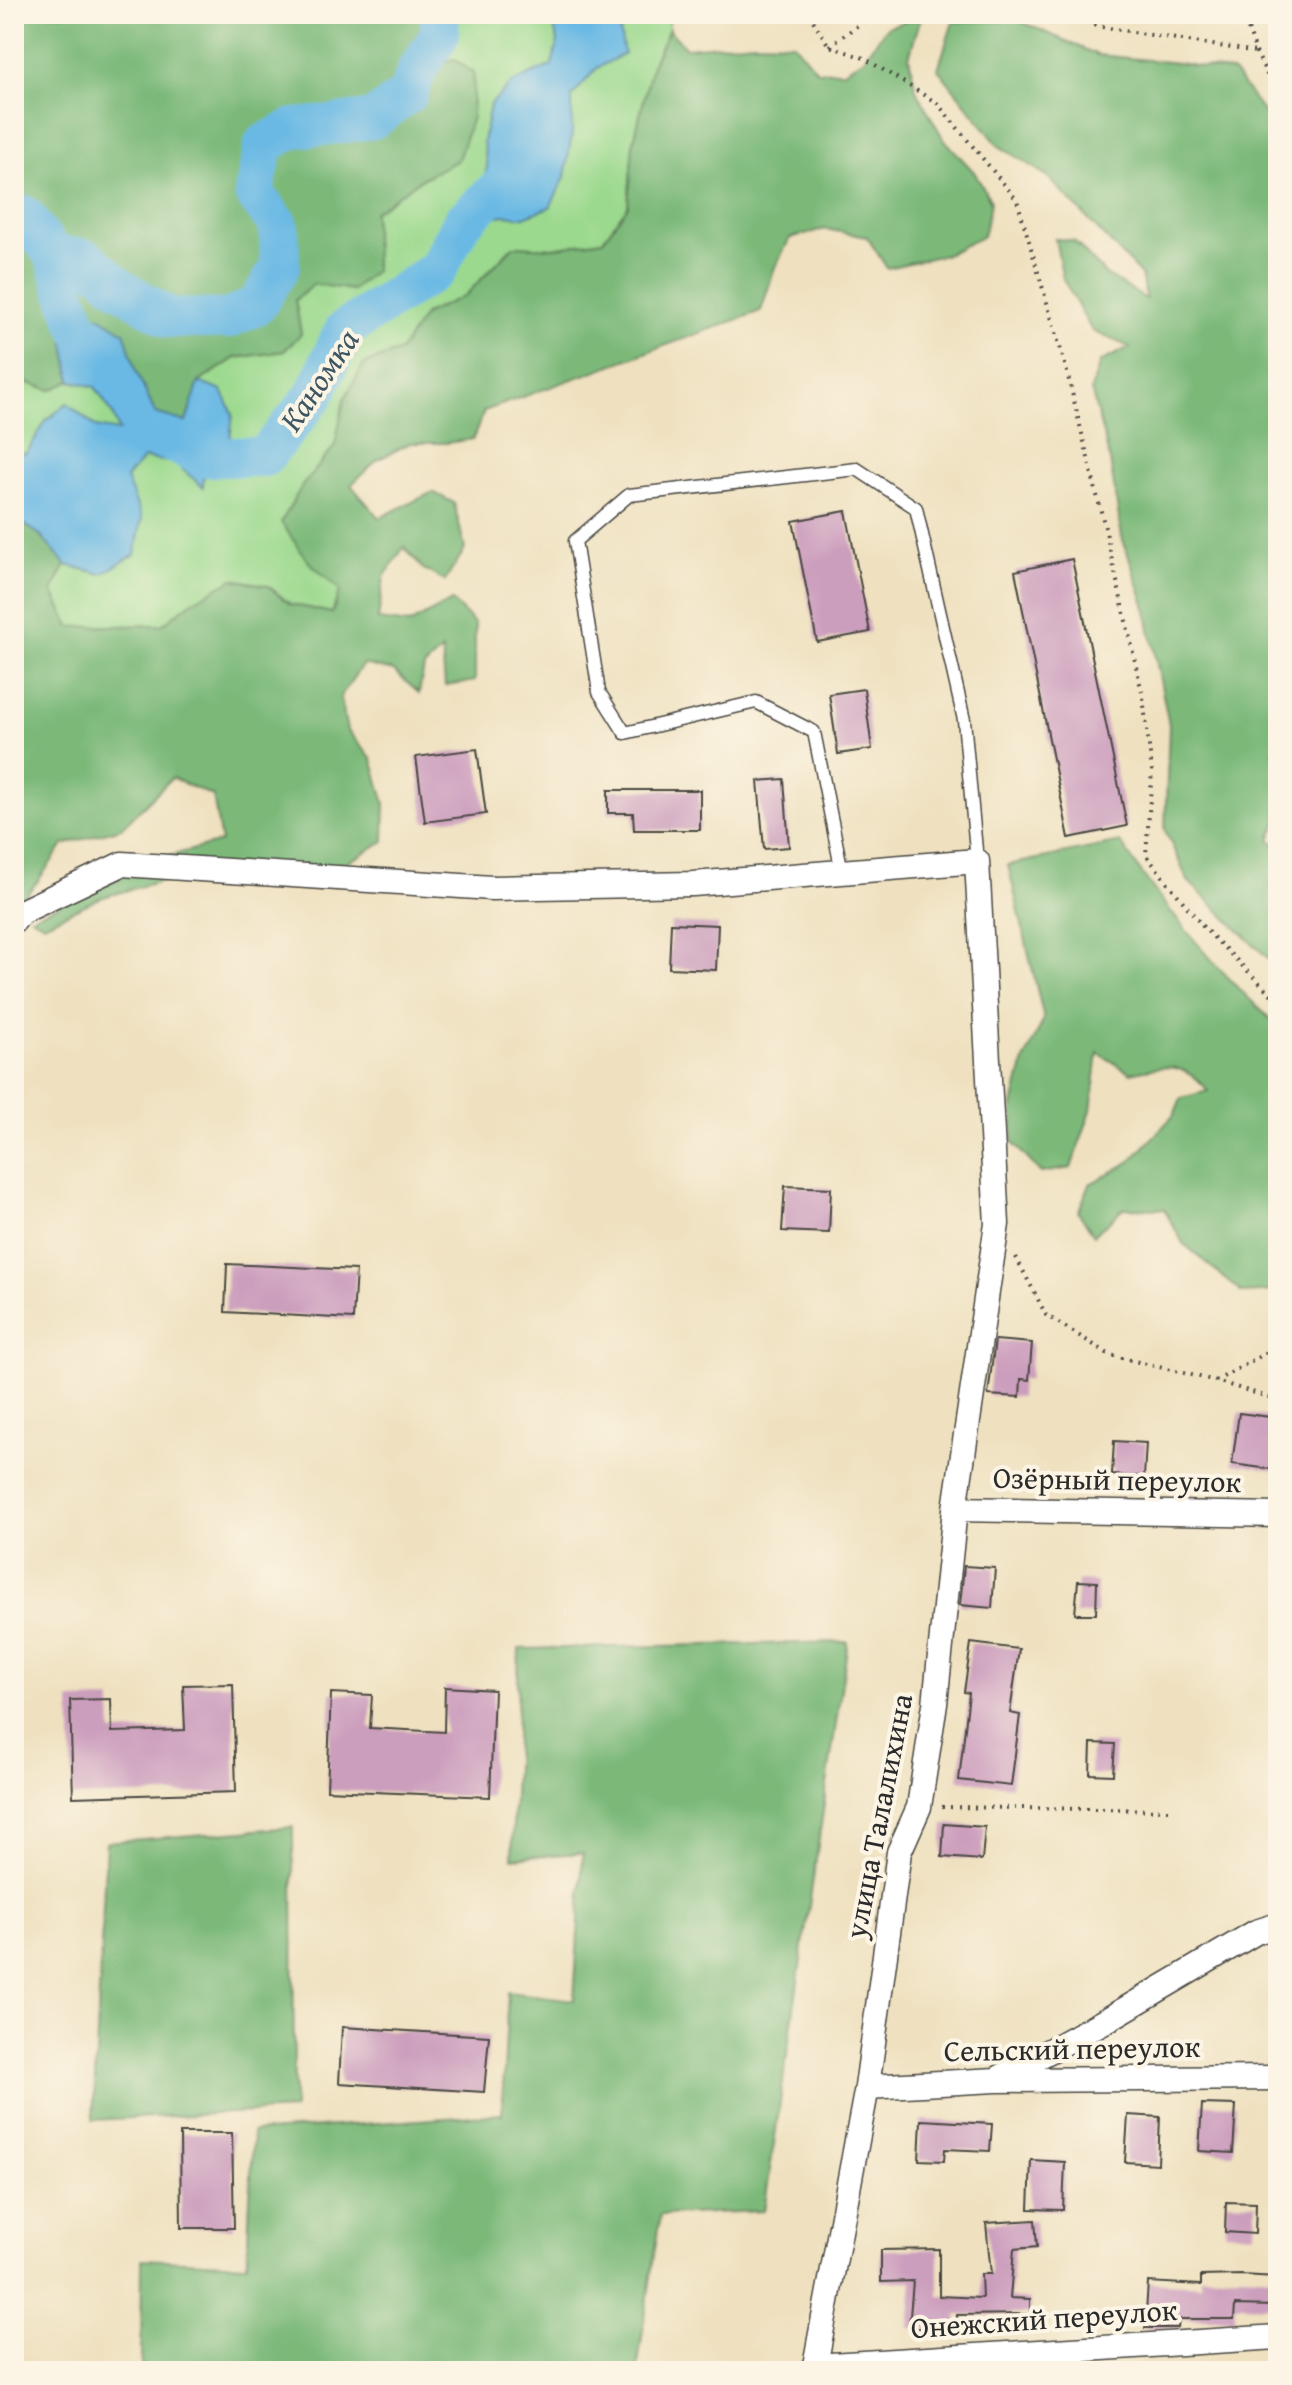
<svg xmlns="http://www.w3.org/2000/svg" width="1292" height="2385" viewBox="0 0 1292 2385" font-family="'Gentium Book Plus',serif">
<rect width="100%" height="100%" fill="#fcf5e5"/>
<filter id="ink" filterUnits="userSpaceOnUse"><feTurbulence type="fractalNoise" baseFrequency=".0125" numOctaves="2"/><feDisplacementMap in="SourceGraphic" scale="16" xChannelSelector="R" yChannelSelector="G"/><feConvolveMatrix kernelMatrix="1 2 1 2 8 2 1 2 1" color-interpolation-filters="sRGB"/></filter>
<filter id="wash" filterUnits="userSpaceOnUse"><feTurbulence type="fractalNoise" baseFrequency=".006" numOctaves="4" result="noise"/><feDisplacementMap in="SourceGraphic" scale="32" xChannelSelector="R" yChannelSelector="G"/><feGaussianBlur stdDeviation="1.8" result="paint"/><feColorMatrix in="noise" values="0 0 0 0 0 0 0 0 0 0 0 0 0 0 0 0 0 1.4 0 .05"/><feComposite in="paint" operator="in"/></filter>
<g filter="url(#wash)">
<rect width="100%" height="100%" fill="#efe1c0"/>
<path fill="#9bd98e" stroke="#63825c" stroke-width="2" d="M 420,14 L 669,14 L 669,29 L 652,65 L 633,145 L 628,206 L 602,240 L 553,248 L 513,246 L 466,295 L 425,314 L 400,351 L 364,364 L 344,399 L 335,446 L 302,486 L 307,560 L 341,590 L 332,613 L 290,604 L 268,586 L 233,579 L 190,603 L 162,625 L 70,627 L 17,518 L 14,518 L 14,379 L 51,390 L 65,355 L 199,382 L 235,358 L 284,351 L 301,334 L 295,300 L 315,283 L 352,290 L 374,212 L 421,179 L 458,160 L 454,59 L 417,70 L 422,34 Z"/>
<path fill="#7cb979" stroke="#547252" stroke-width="2" d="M 14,14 L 420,14 L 422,33 L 417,70 L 454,59 L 474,73 L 472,117 L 458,160 L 421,179 L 374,212 L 375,271 L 352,290 L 314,284 L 295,300 L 301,334 L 284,351 L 235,358 L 199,382 L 186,422 L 155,413 L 136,371 L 124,332 L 63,330 L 71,381 L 51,390 L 14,379 Z
M 921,17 L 909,57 L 916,90 L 943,138 L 975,173 L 991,202 L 983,236 L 947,254 L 887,268 L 867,237 L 825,229 L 790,238 L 775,267 L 761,311 L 484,411 L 473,439 L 446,443 L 410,443 L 377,460 L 351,485 L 379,518 L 433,492 L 454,503 L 465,549 L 445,581 L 422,568 L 404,547 L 384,577 L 378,620 L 409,624 L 452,601 L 475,624 L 475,681 L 445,686 L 442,650 L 424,667 L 419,693 L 394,671 L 363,664 L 340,697 L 347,730 L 372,759 L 385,803 L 384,841 L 355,858 L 316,874 L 164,880 L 100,898 L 44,924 L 31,917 L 169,856 L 221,842 L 213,796 L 172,778 L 121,828 L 63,845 L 38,881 L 14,909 L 14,518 L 39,534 L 66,565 L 52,591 L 70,627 L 162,625 L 190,603 L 233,579 L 268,586 L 290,604 L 332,613 L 340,590 L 307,560 L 281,522 L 302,486 L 335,446 L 344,400 L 364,364 L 400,351 L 425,314 L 466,295 L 514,246 L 553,248 L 603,240 L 628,206 L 633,145 L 652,65 L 669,30 L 686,48 L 754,42 L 794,43 L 817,71 L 844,71 L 864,58 L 887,27 Z
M 1017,20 L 1098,55 L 1178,63 L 1233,72 L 1267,117 L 1278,142 L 1278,748 L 1274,753 L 1278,752 L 1278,820 L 1270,839 L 1278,847 L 1278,968 L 1188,881 L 1165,830 L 1169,725 L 1145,604 L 1122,537 L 1110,460 L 1091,390 L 1100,362 L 1130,347 L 1092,331 L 1063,279 L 1055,239 L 1074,241 L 1106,275 L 1146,299 L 1141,275 L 1047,176 L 999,146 L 938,69 L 953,22 Z
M 1120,842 C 1165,909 1218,972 1278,1026 L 1278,1291 L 1242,1293 L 1183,1243 L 1164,1209 L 1124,1208 L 1094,1235 L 1078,1212 L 1090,1184 L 1130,1162 L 1174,1115 L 1181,1098 L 1208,1091 C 1185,1061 1165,1065 1131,1073 L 1098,1053 L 1091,1110 L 1071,1168 L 1041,1173 L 1013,1143 L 1013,1105 L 1024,1061 L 1044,1019 L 1008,865 Z
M 848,1642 L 764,2211 L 660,2215 L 637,2371 L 141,2371 L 142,2259 L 247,2264 L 253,2132 L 502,2114 L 508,1992 L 574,2000 L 583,1853 L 512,1858 L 519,1649 Z
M 293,1827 L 294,2110 L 93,2120 L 106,1842 Z"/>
<path fill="#6ab9e4" stroke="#4a7288" stroke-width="2" d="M 550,14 L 608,14 L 620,31 L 624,54 L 597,68 L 572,96 L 572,133 L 565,177 L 550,207 L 524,217 L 504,215 L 462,222 L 481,192 L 487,167 L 483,142 L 490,105 L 512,83 L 552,65 L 558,41 Z
M 99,316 L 124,332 L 136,371 L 155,413 L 186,422 L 199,382 L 222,391 L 233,414 L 230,440 L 205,458 L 203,487 L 175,463 L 144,458 L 126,478 L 142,518 L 135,554 L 102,574 L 66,565 L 39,534 L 14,518 L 14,455 L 27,452 L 46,421 L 67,403 L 96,427 L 119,431 L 112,413 L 95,387 L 71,381 L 63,330 L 75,318 Z"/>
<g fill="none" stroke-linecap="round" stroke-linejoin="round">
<path stroke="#6ab9e4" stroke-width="40" d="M 14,211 L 25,216 L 54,255 L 87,259 L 121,288 L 169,318 L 228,319 L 257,305 L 280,267 L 279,226 L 254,193 L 264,144 L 294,128 L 331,125 L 374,119 L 408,94 L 417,70 L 439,36 L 440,14
M 54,255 L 75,318 L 98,366
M 155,436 L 205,457 L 264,457 L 314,396 L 344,330 L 437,270 L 462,222 L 502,185"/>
</g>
<g id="blocks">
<path fill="#cc9ebd" d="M 846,511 L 870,632 L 817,642 L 793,521 Z
M 1072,559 L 1127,826 L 1069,838 L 1015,571 Z
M 864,689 L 872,749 L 838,754 L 829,694 Z
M 477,749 L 486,814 L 425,822 L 416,757 Z
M 784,779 L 789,847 L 764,849 L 758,781 Z
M 608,790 L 700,790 L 700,830 L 634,830 L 633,813 L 608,813 Z
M 671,923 L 718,925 L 716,970 L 669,968 Z
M 785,1186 L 831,1188 L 829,1233 L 782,1231 Z
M 227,1264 L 356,1270 L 353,1319 L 225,1312 Z
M 995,1340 L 1032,1343 L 1029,1380 L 1021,1379 L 1020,1397 L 988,1395 Z
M 1239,1413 L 1278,1418 L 1278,1470 L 1232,1464 Z
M 1114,1441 L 1146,1443 L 1144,1477 L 1112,1475 Z
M 964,1566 L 995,1568 L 992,1608 L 960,1605 Z
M 1078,1581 L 1097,1582 L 1096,1614 L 1075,1614 Z
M 971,1643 L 1019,1649 L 1010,1713 L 1020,1715 L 1011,1786 L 959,1780 L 969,1693 L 964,1692 Z
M 233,1684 L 236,1792 L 73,1797 L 70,1700 L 111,1699 L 112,1732 L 185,1730 L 183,1685 Z
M 445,1687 L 494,1690 L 490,1797 L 327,1790 L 331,1693 L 372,1695 L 370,1728 L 444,1732 Z
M 1091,1743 L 1115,1744 L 1113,1775 L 1090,1774 Z
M 944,1824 L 985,1827 L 982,1860 L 942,1857 Z
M 342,2027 L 489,2036 L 484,2092 L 339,2083 Z
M 1202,2104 L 1236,2105 L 1233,2153 L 1199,2151 Z
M 1128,2115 L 1160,2117 L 1158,2164 L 1125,2162 Z
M 921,2120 L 992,2124 L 990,2151 L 945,2149 L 944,2161 L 919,2160 Z
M 180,2133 L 232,2133 L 234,2228 L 181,2228 Z
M 1031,2160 L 1065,2162 L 1063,2210 L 1029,2209 Z
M 1226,2202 L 1256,2203 L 1255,2234 L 1225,2232 Z
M 1035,2220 L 1037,2247 L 1014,2249 L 1010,2298 L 1030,2299 L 1030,2314 L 957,2315 L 956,2329 L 909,2328 L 913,2281 L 881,2282 L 881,2250 L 939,2249 L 939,2296 L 982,2298 L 981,2274 L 991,2274 L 986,2223 Z
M 1242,2275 L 1276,2277 L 1274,2306 L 1235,2305 L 1234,2319 L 1179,2319 L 1178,2328 L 1145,2328 L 1148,2282 L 1201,2285 L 1201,2276 Z"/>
</g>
</g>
<g filter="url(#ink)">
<use href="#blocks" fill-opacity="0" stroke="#484641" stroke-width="2"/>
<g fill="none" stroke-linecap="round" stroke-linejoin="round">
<g stroke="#484641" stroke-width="15">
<path id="lane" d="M 842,872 L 814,732 L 756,702 L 625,733 L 599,692 L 575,541 L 629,495 L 857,469 L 916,508 L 964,720 L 977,861"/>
</g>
<g stroke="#484641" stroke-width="27">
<path id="street" d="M 14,921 L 21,912 L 122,864 L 492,888 L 693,884 L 977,861 L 997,1224 L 955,1509 L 935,1704 L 919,1807 L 899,1852 L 867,2087 L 814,2371
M 955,1509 L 1278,1515
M 1001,2077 L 1112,2017 L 1256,1932 L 1278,1925
M 867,2087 L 996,2080 L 1278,2078
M 814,2366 L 1278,2337"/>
</g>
<path stroke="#484641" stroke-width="4" stroke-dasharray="2 6" stroke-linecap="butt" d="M 809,14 L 829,46 L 864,58 L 937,103 L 1017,200 L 1066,368 L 1106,532 L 1143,697 L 1152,771 L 1146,855 L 1204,928 L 1278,1001
M 1073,14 L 1096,26 L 1256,52
M 1243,14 L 1256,52 L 1278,97
M 830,46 L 873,14
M 1016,1257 L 1046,1315 L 1110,1355 L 1216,1381 L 1278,1400
M 1216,1381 L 1278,1346
M 942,1807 L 1172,1810"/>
<use href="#lane" stroke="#fff" stroke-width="12"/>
<use href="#street" stroke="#fff" stroke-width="24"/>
</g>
</g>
<g text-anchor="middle" stroke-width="8" stroke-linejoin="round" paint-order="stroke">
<g font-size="30" fill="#2b2b2b" stroke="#fcf5e5">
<text transform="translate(1117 1480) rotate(1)" y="10">Озёрный переулок</text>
<text transform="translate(879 1816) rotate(-79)" y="10">улица Талалихина</text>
<text transform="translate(1072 2049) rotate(-1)" y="10">Сельский переулок</text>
<text transform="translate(1044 2319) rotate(-4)" y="10">Онежский переулок</text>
</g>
<g font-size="32" font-style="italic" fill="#3e5662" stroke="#fcf5e5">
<text transform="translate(319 380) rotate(-56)" y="11">Каномка</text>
</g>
</g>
<rect width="1292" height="2385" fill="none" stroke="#fcf5e5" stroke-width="48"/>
</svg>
